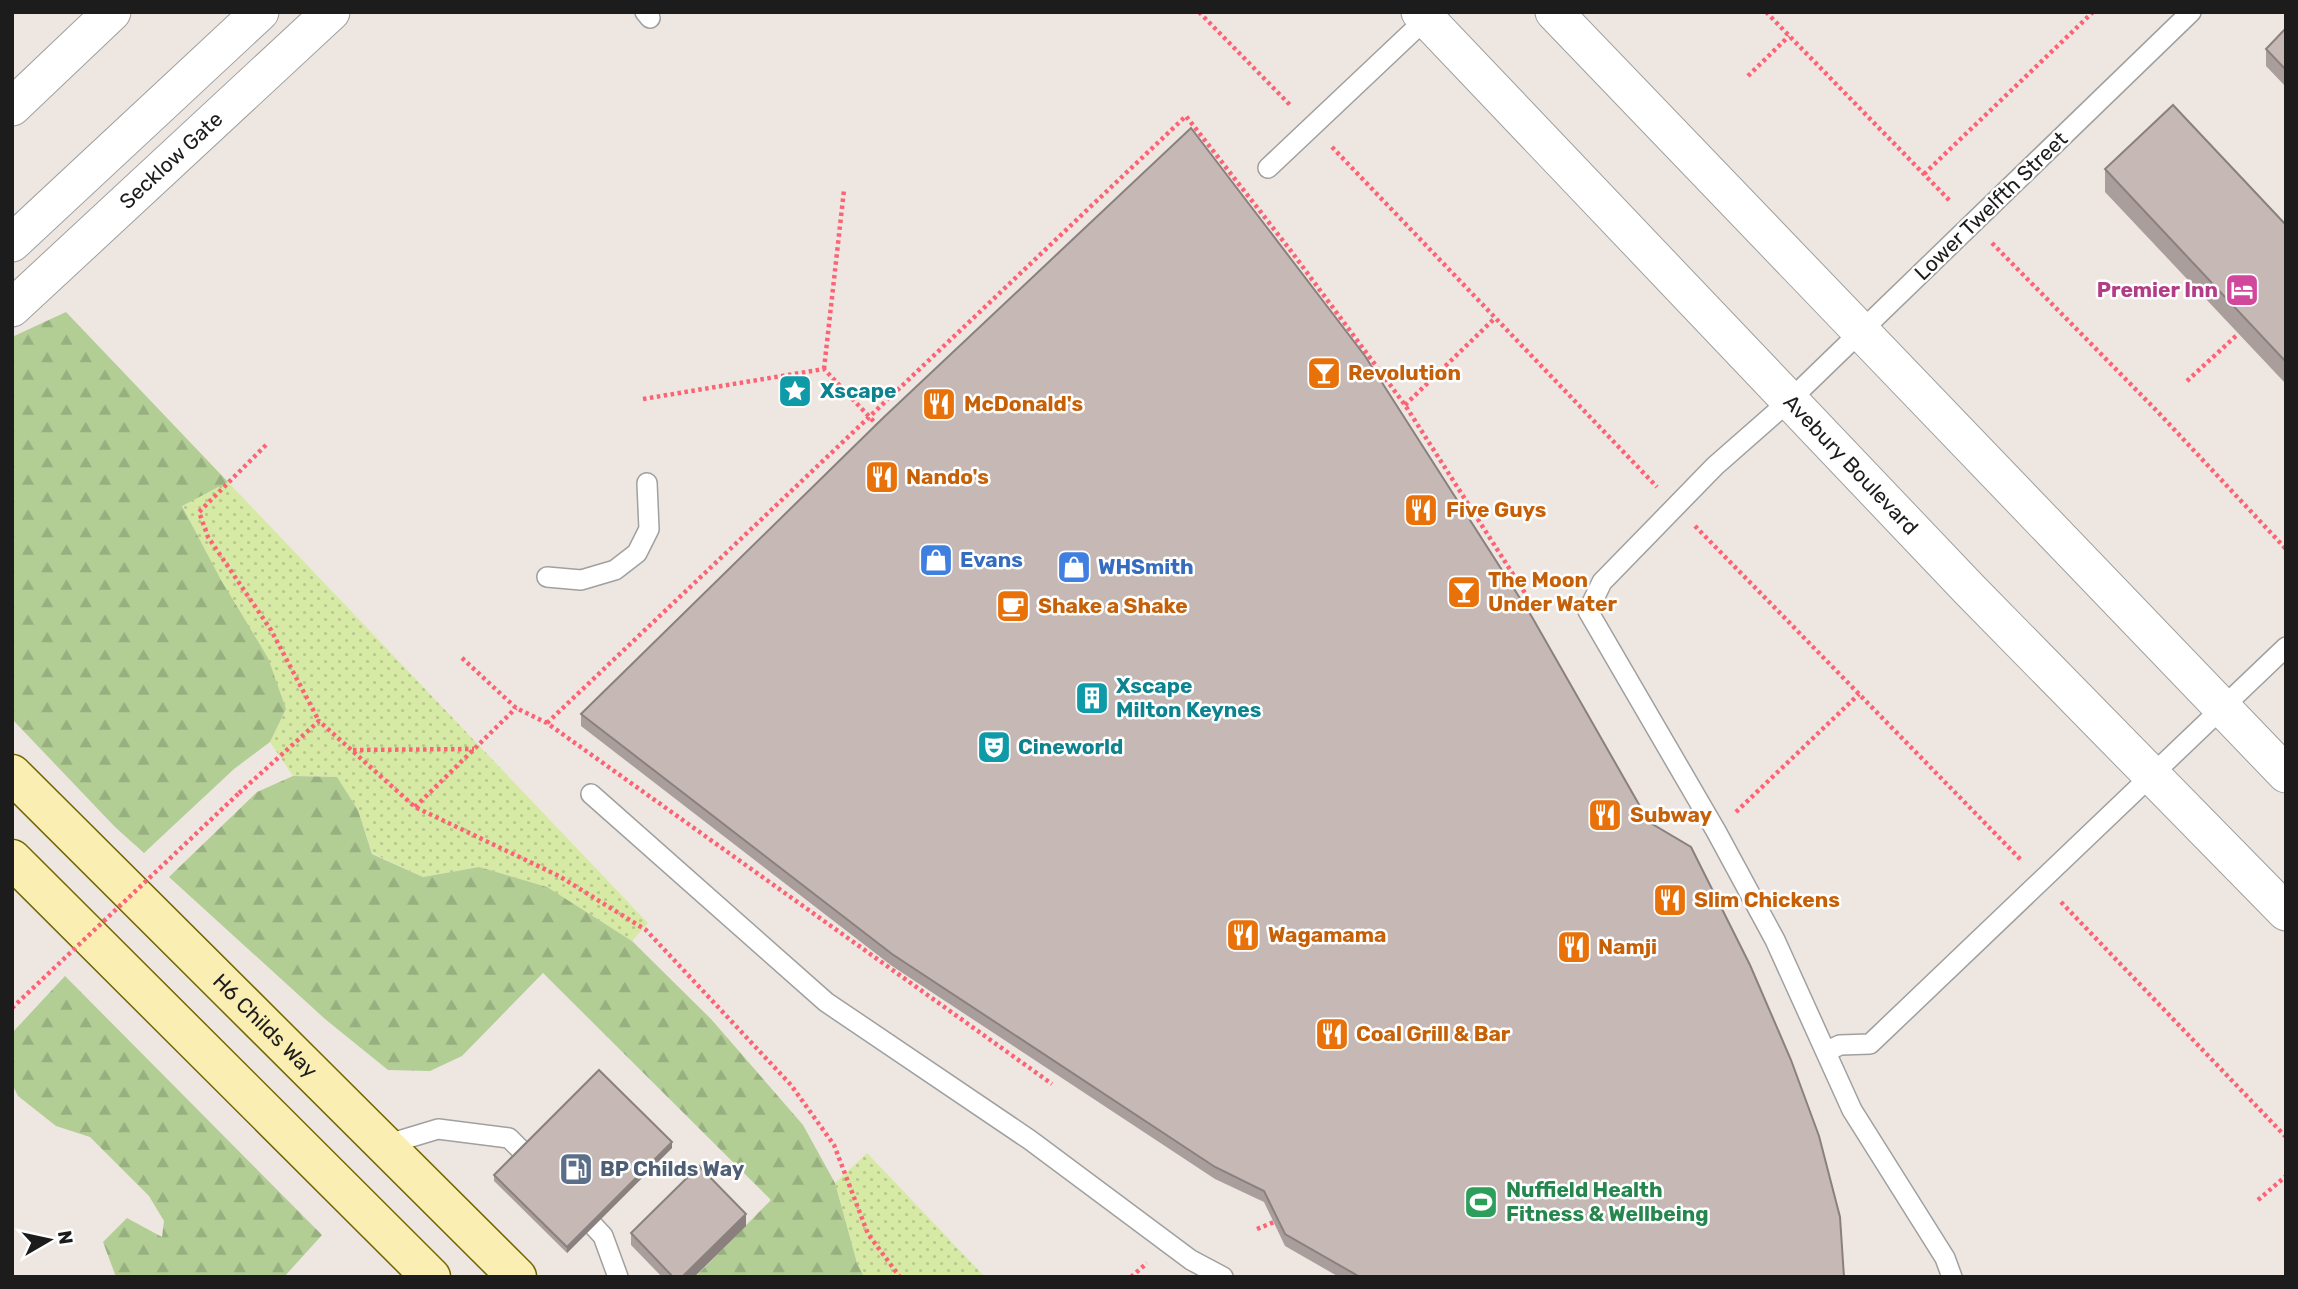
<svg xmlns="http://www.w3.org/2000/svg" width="2298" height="1289" viewBox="0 0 2298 1289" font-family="Rubik,sans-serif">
<defs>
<pattern id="grass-dots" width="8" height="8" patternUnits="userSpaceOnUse" patternTransform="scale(1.75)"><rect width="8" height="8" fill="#d6eaa6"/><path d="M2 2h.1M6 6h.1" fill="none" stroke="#b7c88e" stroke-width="1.8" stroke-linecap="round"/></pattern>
<pattern id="forest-firs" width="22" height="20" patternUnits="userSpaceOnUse" patternTransform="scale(1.75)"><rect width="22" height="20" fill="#b2ce95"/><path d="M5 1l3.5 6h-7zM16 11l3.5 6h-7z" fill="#98b080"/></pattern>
</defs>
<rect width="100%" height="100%" fill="#eee7e1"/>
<path fill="url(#grass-dots)" d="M 228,482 L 648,923 L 632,941 L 546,887 L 479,867 L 423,877 L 372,853 L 358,810 L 337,777 L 293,776 L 270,742 L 286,709 L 182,505 Z
M 867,1153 L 985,1277 L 864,1277 L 857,1263 L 835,1183 Z"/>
<path fill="url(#forest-firs)" d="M 66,312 L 228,482 L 182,506 L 221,580 L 268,658 L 286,709 L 270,742 L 234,769 L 144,853 L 115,827 L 12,719 L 12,337 Z
M 293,776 L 337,777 L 358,810 L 372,854 L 423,877 L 479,867 L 547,887 L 632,941 L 711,1019 L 803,1125 L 835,1183 L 857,1263 L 864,1277 L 695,1277 L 771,1200 L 543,973 L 462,1056 L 430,1071 L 388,1070 L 325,1019 L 169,877 L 257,792 Z
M 65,976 L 322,1235 L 284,1277 L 116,1277 L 103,1242 L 127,1218 L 162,1237 L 164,1221 L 149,1196 L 90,1137 L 56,1126 L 18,1096 L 12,1084 L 12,1033 Z"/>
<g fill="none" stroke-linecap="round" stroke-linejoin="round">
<g stroke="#a0a0a0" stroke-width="22">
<path id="lane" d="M 645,12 L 650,18
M 1268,168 L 1430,15
M 547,577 L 581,580 L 615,570 L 637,553 L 649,529 L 647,483
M 591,794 L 826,1002 L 1030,1140 L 1191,1260 L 1223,1277
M 1827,1051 L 1840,1045 L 1870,1044 L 2286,647
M 385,1145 L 438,1129 L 509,1138 L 537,1166
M 577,1208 L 603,1236 L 618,1277
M 1952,1277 L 1945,1258 L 1852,1110 L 1775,940 L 1716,831 L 1588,611 L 1602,582 L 1715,466 L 1790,400 L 2191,12"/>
</g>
<g stroke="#a0a0a0" stroke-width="39">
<g id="street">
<path id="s1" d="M 1420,12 L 1969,589 L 2286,912"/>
<path d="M 1554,12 L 2286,774"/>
<path d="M 12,107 L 112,12"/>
<path d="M 12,243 L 260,12"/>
<path id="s2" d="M 12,308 L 331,12"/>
</g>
</g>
<g stroke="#736703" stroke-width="41">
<g id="secondary">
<path id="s3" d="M 12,774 L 517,1277"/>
<path d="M 12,859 L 431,1277"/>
</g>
</g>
<path stroke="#fc6476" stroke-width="4.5" stroke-dasharray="3.5 3.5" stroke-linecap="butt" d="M 1199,12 L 1291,106
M 1766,12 L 1951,202
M 1748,76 L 1789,36
M 1332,147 L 1657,487
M 1924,174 L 2093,12
M 1992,243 L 2156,410 L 2286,549
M 824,369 L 844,190
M 2187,381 L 2238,334
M 643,399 L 824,369 L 880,428
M 1405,405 L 1495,318
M 266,445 L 199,512 L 208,537 L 271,630 L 319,721
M 1695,526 L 2021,860
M 462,658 L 516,708 L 547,723 L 1052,1084
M 547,723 L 1186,116 L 1291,251 L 1405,405 L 1532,604
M 353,750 L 474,749
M 239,793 L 319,721 L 415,807 L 559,876 L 646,930 L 791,1085 L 834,1145 L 868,1234 L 900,1277
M 415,807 L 516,708
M 1736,812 L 1859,694
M 2061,902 L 2286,1137
M 2258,1200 L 2286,1176
M 1257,1229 L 1274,1222
M 1131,1277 L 1147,1263"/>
<use href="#lane" stroke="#fff" stroke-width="19"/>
<use href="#street" stroke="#fff" stroke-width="37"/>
<use href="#secondary" stroke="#faeeb3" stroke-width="38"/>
<path stroke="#fc6476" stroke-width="4.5" stroke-dasharray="3.5 3.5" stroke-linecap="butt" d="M 12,1008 L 239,793"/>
</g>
<path fill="#a99e9c" d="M 2286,28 L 2286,87 L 2266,66 L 2266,49 Z
M 2105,169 L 2286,225 L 2286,384 L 2105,192 Z
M 581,714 L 1844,1277 L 1339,1277 L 1285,1246 L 1264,1202 L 1215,1179 L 892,966 L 581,726 Z
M 672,1148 L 567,1253 L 494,1181 L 494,1175 Z
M 746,1226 L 694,1277 L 662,1277 L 631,1245 L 631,1233 Z"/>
<path fill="#8a817f" d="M 672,1142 L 672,1148 L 567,1253 L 567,1247 Z
M 746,1214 L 746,1226 L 694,1277 L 682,1277 Z"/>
<path fill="#c5b8b5" stroke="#8a817f" stroke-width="2" d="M 2286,28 L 2286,70 L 2266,49 Z
M 2173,105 L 2286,225 L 2286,362 L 2105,169 Z
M 1191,128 L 1365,356 L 1532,617 L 1649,822 L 1691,847 L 1750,965 L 1791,1060 L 1819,1136 L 1840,1217 L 1844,1277 L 1360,1277 L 1285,1234 L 1264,1191 L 1215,1167 L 892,954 L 581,714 L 883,418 Z
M 599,1070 L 672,1142 L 567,1247 L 494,1175 Z
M 699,1166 L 746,1214 L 682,1277 L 673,1277 L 631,1233 Z"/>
<defs>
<g id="hotel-square" transform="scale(1.75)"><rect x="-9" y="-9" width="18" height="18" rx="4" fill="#d1479c" stroke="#fff"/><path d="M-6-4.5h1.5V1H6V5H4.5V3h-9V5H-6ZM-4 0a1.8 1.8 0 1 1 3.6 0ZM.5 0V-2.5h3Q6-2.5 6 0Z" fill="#fff"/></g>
<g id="bar-square" transform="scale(1.75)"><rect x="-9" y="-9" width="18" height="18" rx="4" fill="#e8710a" stroke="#fff"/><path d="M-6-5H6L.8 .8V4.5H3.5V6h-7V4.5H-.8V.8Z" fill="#fff"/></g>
<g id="sight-square" transform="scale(1.75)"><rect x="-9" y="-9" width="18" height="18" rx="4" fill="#0f9aa8" stroke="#fff"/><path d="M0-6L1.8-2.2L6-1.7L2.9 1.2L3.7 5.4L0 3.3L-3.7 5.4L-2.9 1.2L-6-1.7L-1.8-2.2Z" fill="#fff"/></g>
<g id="restaurant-square" transform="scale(1.75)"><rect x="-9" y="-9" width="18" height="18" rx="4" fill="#e8710a" stroke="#fff"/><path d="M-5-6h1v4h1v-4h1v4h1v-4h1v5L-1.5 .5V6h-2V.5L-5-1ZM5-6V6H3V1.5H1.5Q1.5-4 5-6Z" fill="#fff"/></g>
<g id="shop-square" transform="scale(1.75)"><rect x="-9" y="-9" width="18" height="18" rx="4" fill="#3f7fe0" stroke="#fff"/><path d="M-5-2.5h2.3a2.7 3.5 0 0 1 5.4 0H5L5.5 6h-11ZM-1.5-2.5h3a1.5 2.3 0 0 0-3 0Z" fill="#fff"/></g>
<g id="cafe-square" transform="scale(1.75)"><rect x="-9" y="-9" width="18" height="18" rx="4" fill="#e8710a" stroke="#fff"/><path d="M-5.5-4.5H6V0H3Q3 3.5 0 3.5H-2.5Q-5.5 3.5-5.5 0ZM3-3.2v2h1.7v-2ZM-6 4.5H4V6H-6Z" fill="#fff"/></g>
<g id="building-square" transform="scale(1.75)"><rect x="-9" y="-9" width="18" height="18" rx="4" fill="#0f9aa8" stroke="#fff"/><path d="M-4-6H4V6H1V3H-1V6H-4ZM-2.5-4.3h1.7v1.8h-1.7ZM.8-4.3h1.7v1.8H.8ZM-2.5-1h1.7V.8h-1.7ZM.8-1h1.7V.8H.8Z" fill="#fff"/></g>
<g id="theatre-square" transform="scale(1.75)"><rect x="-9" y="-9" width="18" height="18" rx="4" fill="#0f9aa8" stroke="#fff"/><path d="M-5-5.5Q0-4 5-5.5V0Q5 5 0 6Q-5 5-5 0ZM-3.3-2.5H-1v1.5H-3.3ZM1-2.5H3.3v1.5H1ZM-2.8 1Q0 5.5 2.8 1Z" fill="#fff"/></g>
<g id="fuel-square" transform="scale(1.75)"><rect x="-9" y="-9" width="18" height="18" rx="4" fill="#5c6f8a" stroke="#fff"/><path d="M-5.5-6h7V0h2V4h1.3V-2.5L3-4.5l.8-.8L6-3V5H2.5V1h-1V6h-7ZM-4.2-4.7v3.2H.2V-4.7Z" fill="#fff"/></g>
<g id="stadium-square" transform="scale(1.75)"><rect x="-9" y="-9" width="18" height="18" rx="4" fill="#2e9e5b" stroke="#fff"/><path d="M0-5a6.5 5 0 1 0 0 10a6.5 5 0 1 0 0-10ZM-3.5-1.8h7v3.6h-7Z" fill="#fff"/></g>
</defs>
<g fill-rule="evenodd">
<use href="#hotel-square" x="2242" y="290"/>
<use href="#bar-square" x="1324" y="373"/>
<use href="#sight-square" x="795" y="391"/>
<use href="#restaurant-square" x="939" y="404"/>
<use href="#restaurant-square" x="882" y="477"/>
<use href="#restaurant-square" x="1421" y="510"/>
<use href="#shop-square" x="936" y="560"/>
<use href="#shop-square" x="1074" y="567"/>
<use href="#bar-square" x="1464" y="592"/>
<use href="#cafe-square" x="1013" y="606"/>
<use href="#building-square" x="1092" y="698"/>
<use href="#theatre-square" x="994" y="747"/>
<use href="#restaurant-square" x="1605" y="815"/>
<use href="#restaurant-square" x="1670" y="900"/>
<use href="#restaurant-square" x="1243" y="935"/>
<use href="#restaurant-square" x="1574" y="947"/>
<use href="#restaurant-square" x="1332" y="1034"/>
<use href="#fuel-square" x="576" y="1169"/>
<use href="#stadium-square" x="1481" y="1202"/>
</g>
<g text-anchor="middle" stroke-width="5" stroke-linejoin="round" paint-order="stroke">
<g font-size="21" fill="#1c1c1c" stroke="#fff">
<text dy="7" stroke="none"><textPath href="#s2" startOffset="217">Secklow Gate</textPath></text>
<text transform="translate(1991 206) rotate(-44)" y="7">Lower Twelfth Street</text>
<text dy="7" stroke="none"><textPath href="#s1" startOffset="625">Avebury Boulevard</textPath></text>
<text dy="7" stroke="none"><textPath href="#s3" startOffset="357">H6 Childs Way</textPath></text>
</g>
<g font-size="21" font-weight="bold" fill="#b23c85" stroke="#fff" text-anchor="end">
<text x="2218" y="297">Premier Inn</text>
</g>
<g font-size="21" font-weight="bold" fill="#c56008" stroke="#fff" text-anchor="start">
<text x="1348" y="380">Revolution</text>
<text x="964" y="411">McDonald's</text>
<text x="906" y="484">Nando's</text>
<text x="1446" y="517">Five Guys</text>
<text x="1488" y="587">The Moon<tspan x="1488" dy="24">Under Water</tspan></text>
<text x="1038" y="613">Shake a Shake</text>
<text x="1630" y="822">Subway</text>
<text x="1694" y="907">Slim Chickens</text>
<text x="1268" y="942">Wagamama</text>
<text x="1598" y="954">Namji</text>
<text x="1356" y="1041">Coal Grill &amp; Bar</text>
</g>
<g font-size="21" font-weight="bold" fill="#0d838f" stroke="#fff" text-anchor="start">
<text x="820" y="398">Xscape</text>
<text x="1116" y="693">Xscape<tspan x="1116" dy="24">Milton Keynes</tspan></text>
<text x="1018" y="754">Cineworld</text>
</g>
<g font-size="21" font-weight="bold" fill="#366cbe" stroke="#fff" text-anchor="start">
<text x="960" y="567">Evans</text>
<text x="1098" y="574">WHSmith</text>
</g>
<g font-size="21" font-weight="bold" fill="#4e5e75" stroke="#fff" text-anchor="start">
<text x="600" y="1176">BP Childs Way</text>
</g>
<g font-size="21" font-weight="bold" fill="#27864d" stroke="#fff" text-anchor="start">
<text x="1506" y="1197">Nuffield Health<tspan x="1506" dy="24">Fitness &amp; Wellbeing</tspan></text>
</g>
</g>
<rect width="2298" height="1289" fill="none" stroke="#1c1c1c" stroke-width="28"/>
<g transform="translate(49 1240) rotate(81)" stroke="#ffffff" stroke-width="5" paint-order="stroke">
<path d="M0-5L12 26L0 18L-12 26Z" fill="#1c1c1c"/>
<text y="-10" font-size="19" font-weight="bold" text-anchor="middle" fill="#1c1c1c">N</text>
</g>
</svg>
